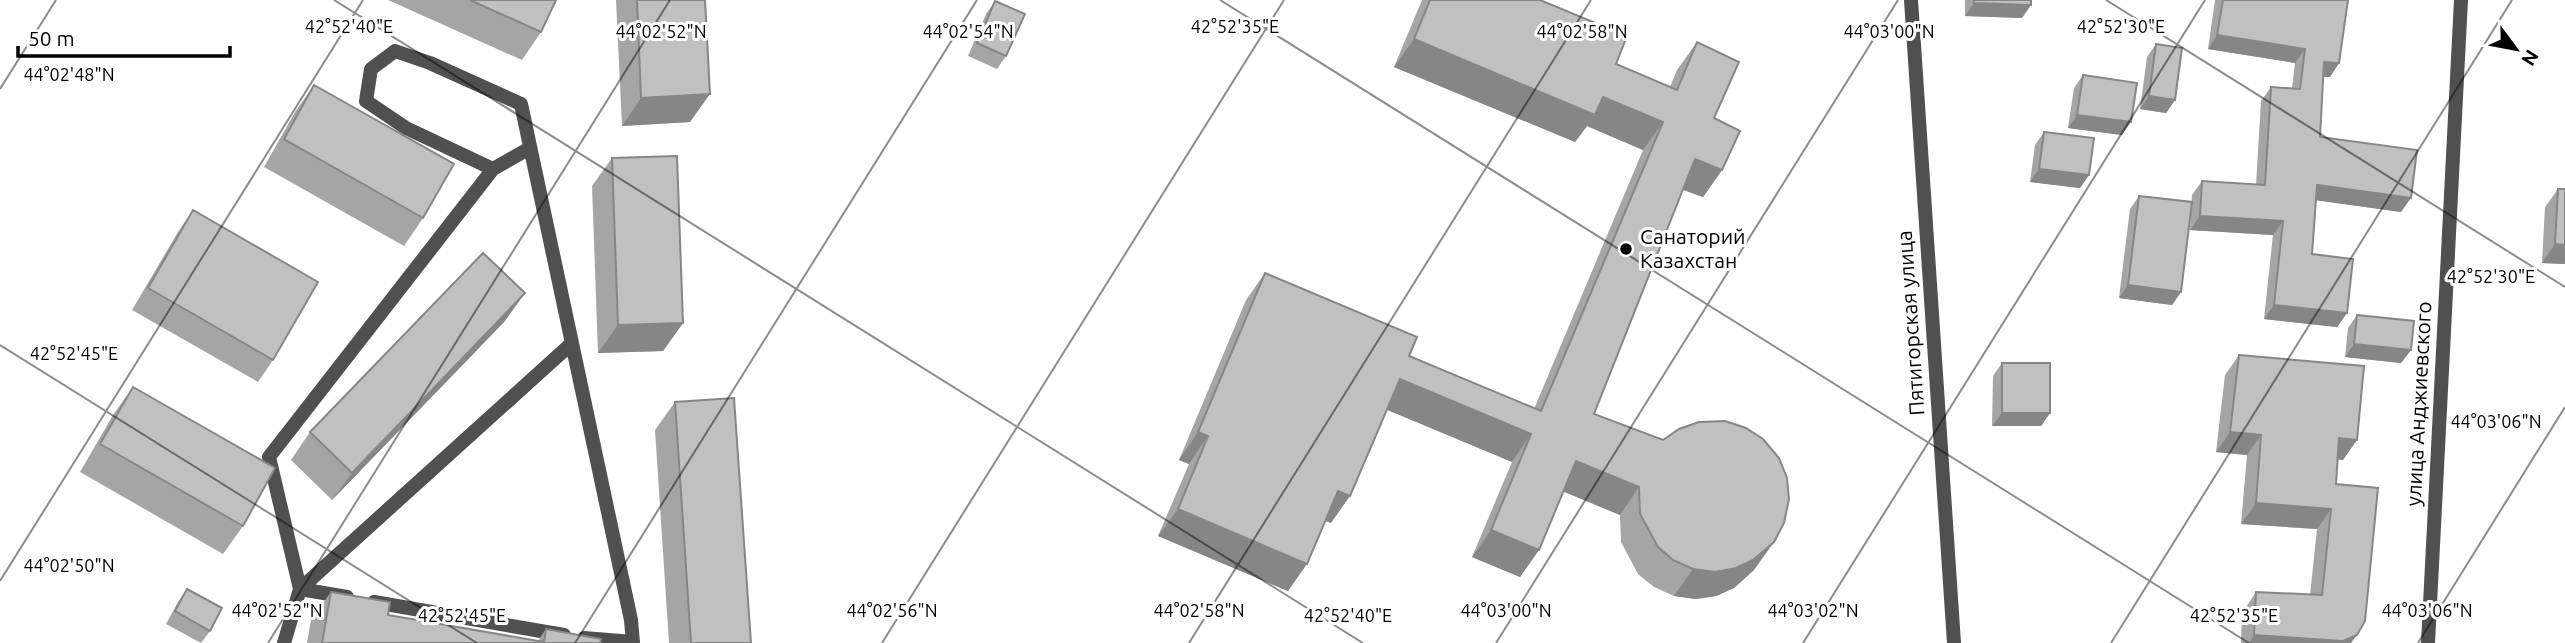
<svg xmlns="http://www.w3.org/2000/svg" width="2565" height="643" viewBox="0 0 2565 643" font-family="Ubuntu,sans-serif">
<rect width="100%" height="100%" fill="#fff"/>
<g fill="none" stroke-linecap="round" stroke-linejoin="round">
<path stroke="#505050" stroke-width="14" d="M 530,148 L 493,169 L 406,128 L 366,101 L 371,69 L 395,51 L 430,63 L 521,104 L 631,620 L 633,643
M 493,169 L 269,457 L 300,589 L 571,344
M 374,602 L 564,635
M 584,638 L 633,642
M 284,643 L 300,589 L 347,597"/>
<path stroke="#505050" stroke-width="14" d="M 1911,0 L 1954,643
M 2428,643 L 2461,0"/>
</g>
<path fill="#a5a5a5" d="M 388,0 L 556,0 L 541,32 L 522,60 Z
M 616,0 L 705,0 L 690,122 L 622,126 Z
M 1422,0 L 1540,0 L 1616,64 L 1670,87 L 1677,70 L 1697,42 L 1714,118 L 1722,170 L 1703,197 L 1683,190 L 1594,414 L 1754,570 L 1734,588 L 1716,596 L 1696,599 L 1674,596 L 1654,587 L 1638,574 L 1621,542 L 1620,515 L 1563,491 L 1539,550 L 1520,577 L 1472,557 L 1512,462 L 1387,409 L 1331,523 L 1325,521 L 1288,591 L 1158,536 L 1189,464 L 1179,460 L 1246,300 L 1265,273 L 1409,356 L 1534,409 L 1643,150 L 1587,126 L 1575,142 L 1394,67 Z
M 1965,0 L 2031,0 L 2022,18 L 1965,16 Z
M 2215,0 L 2348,0 L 2339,63 L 2330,77 L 2323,77 L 2320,137 L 2401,212 L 2316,200 L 2312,254 L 2347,313 L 2337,327 L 2264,319 L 2273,235 L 2190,230 L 2192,195 L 2202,181 L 2256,185 L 2261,101 L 2271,87 L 2292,88 L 2295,63 L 2208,49 Z
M 995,1 L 1006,56 L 997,69 L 968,56 L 986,14 Z
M 2156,44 L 2175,100 L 2166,113 L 2140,109 L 2147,57 Z
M 2083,75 L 2122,135 L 2068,128 L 2074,88 Z
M 314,85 L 423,218 L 404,246 L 264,167 L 295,112 Z
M 2044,132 L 2089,175 L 2080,188 L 2030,182 L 2035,145 Z
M 612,158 L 683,323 L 663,351 L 598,353 L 592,186 Z
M 2558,189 L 2565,264 L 2542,263 L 2545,207 Z
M 2139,196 L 2181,292 L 2172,305 L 2119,298 L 2130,209 Z
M 193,210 L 273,360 L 258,382 L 132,310 L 178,232 Z
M 2357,315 L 2411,350 L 2401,363 L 2345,357 L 2348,328 Z
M 505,321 L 332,500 L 291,460 L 310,432 Z
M 2239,355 L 2343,460 L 2338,459 L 2336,484 L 2351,643 L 2241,643 L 2242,613 L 2256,592 L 2310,595 L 2317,529 L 2241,524 L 2247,455 L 2216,452 L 2225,375 Z
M 2002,363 L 2050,413 L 2041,426 L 1992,426 L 1993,376 Z
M 133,387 L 243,526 L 223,554 L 80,472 L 113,415 Z
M 675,402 L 751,643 L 669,643 L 655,430 Z
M 187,589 L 210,631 L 201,643 L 166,624 L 178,602 Z
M 331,592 L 388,615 L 538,641 L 546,629 L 600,643 L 307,643 L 311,620 Z"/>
<path fill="#868686" d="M 1974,3 L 2031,5 L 2022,18 L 1965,16 Z
M 2217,35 L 2305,49 L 2295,63 L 2208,49 Z
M 1414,39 L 1603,97 L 1663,122 L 1643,150 L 1587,126 L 1575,142 L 1394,67 Z
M 2324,62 L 2339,63 L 2330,77 L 2315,76 Z
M 710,94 L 690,122 L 622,126 L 641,98 Z
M 2149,96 L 2175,100 L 2166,113 L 2140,109 Z
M 2077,115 L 2131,122 L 2122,135 L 2068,128 Z
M 1695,159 L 1722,170 L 1703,197 L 1676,187 Z
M 2039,169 L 2089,175 L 2080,188 L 2030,182 Z
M 2317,185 L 2411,198 L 2401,212 L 2307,199 Z
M 2200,216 L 2283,221 L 2273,235 L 2190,230 Z
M 2555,244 L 2565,245 L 2565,264 L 2542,263 Z
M 2128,285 L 2181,292 L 2172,305 L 2119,298 Z
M 525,293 L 505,321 L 332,500 L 352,473 Z
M 2274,305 L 2347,313 L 2337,327 L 2264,319 Z
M 683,323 L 663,351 L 598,353 L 618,325 Z
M 2354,344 L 2411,350 L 2401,363 L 2345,357 Z
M 1400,379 L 1531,434 L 1512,462 L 1380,407 Z
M 2002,413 L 2050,413 L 2041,426 L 1992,426 Z
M 1198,432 L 1208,436 L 1189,464 L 1179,460 Z
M 2230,432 L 2261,435 L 2247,455 L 2216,452 Z
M 2339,438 L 2357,440 L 2343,460 L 2325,458 Z
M 1576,461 L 1639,487 L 1620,515 L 1557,489 Z
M 1338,491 L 1350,496 L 1331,523 L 1318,518 Z
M 2256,503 L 2331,509 L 2317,529 L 2241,524 Z
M 1178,509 L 1307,564 L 1288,591 L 1158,536 Z
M 1491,530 L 1539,550 L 1520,577 L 1472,557 Z
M 1774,542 L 1754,570 L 1734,588 L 1716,596 L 1696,599 L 1674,596 L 1693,569 Z
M 2254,635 L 2357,635 L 2351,643 L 2249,643 Z"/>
<path fill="#c0c0c0" stroke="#868686" stroke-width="2" d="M 470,0 L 556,0 L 541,32 Z
M 637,0 L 705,0 L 710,94 L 641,98 Z
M 1430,0 L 1540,0 L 1627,36 L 1616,64 L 1677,90 L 1697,42 L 1739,62 L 1714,118 L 1740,131 L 1722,170 L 1695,159 L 1594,414 L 1663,440 L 1679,429 L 1699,422 L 1725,421 L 1746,428 L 1763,439 L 1779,458 L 1787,478 L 1789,499 L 1784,523 L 1774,542 L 1753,560 L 1736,568 L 1715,572 L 1693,569 L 1673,560 L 1658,547 L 1640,514 L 1639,487 L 1576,461 L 1539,550 L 1491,530 L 1531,434 L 1400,379 L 1350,496 L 1338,491 L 1307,564 L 1178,509 L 1208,436 L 1198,432 L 1265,273 L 1417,337 L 1409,356 L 1541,411 L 1663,122 L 1603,97 L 1595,115 L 1414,39 Z
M 1974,0 L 2031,0 L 2031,5 L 1974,3 Z
M 2223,0 L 2348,0 L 2339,63 L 2324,62 L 2320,137 L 2417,150 L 2411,198 L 2317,185 L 2312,254 L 2353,259 L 2347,313 L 2274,305 L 2283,221 L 2200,216 L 2202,181 L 2265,185 L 2271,87 L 2300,89 L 2305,49 L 2217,35 Z
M 995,1 L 1025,14 L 1006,56 L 977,43 Z
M 2156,44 L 2182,48 L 2175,100 L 2149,96 Z
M 2083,75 L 2137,83 L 2131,122 L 2077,115 Z
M 314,85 L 454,164 L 423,218 L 284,139 Z
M 2044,132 L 2094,138 L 2089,175 L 2039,169 Z
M 677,156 L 683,323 L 618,325 L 612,158 Z
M 2558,189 L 2565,189 L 2565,245 L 2555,244 Z
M 2139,196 L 2192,202 L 2181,292 L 2128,285 Z
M 193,210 L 318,282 L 273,360 L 148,288 Z
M 483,253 L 525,293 L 352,473 L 310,432 Z
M 2357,315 L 2414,321 L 2411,350 L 2354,344 Z
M 2239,355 L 2364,366 L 2357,440 L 2339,438 L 2336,484 L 2378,488 L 2365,621 L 2357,635 L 2343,641 L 2254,635 L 2256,592 L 2322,595 L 2331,509 L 2256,503 L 2261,435 L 2230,432 Z
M 2002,363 L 2050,363 L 2050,413 L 2002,413 Z
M 133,387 L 275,468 L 243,526 L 100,444 Z
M 734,398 L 751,643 L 691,643 L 675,402 Z
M 187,589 L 222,608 L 210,631 L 175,611 Z
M 331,592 L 390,602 L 388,615 L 544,642 L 546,629 L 601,639 L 600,643 L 322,643 Z"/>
<path fill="none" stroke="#000" stroke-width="2" stroke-opacity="0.45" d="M 334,0 L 1363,643M 1220,0 L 2249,643M 2106,0 L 2565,287M 0,89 L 56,0M 0,345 L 477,643M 0,581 L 363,0M 268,643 L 670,0M 575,643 L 977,0M 882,643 L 1284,0M 1189,643 L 1591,0M 1496,643 L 1898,0M 1803,643 L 2205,0M 2111,643 L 2512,0M 2418,643 L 2565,407"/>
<circle fill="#000" stroke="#fff" stroke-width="2.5" cx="1626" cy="249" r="7"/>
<g text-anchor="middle" stroke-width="6" stroke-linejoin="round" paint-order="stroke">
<g font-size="21" fill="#000" stroke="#fff" text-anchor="start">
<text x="1640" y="244">Санаторий<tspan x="1640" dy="24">Казахстан</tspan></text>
</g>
<g font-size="21" fill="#000" stroke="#fff">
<text transform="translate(1911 323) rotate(-94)" y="7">Пятигорская улица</text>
<text transform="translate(2419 404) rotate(-87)" y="7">улица Анджиевского</text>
</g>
</g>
<g font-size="18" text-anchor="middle" fill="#000" stroke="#fff" stroke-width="6" stroke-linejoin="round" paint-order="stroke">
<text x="2121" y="33">42°52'30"E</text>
<text x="349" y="33">42°52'40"E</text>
<text x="1235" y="33">42°52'35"E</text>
<text x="661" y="38">44°02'52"N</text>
<text x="968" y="38">44°02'54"N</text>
<text x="1582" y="38">44°02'58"N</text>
<text x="1889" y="38">44°03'00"N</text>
<text x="69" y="81">44°02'48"N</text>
<text x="2491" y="283">42°52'30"E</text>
<text x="74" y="360">42°52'45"E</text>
<text x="2496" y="428">44°03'06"N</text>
<text x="69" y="572">44°02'50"N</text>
<text x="277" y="617">44°02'52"N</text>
<text x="892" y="617">44°02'56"N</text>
<text x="1199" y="617">44°02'58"N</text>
<text x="1506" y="617">44°03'00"N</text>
<text x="1813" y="617">44°03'02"N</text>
<text x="2427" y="617">44°03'06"N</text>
<text x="462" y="622">42°52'45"E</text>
<text x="1348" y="622">42°52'40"E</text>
<text x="2234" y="622">42°52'35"E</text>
</g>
<g transform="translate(2516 49) rotate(122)" stroke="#ffffff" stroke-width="5" paint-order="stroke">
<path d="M0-5L12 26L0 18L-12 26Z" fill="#000000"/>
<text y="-10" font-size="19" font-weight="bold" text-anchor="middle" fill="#000000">N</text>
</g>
<path d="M18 46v10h212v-10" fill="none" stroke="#000000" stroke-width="3.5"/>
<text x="28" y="46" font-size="21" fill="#000000" stroke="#ffffff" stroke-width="5" paint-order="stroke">50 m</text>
</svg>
